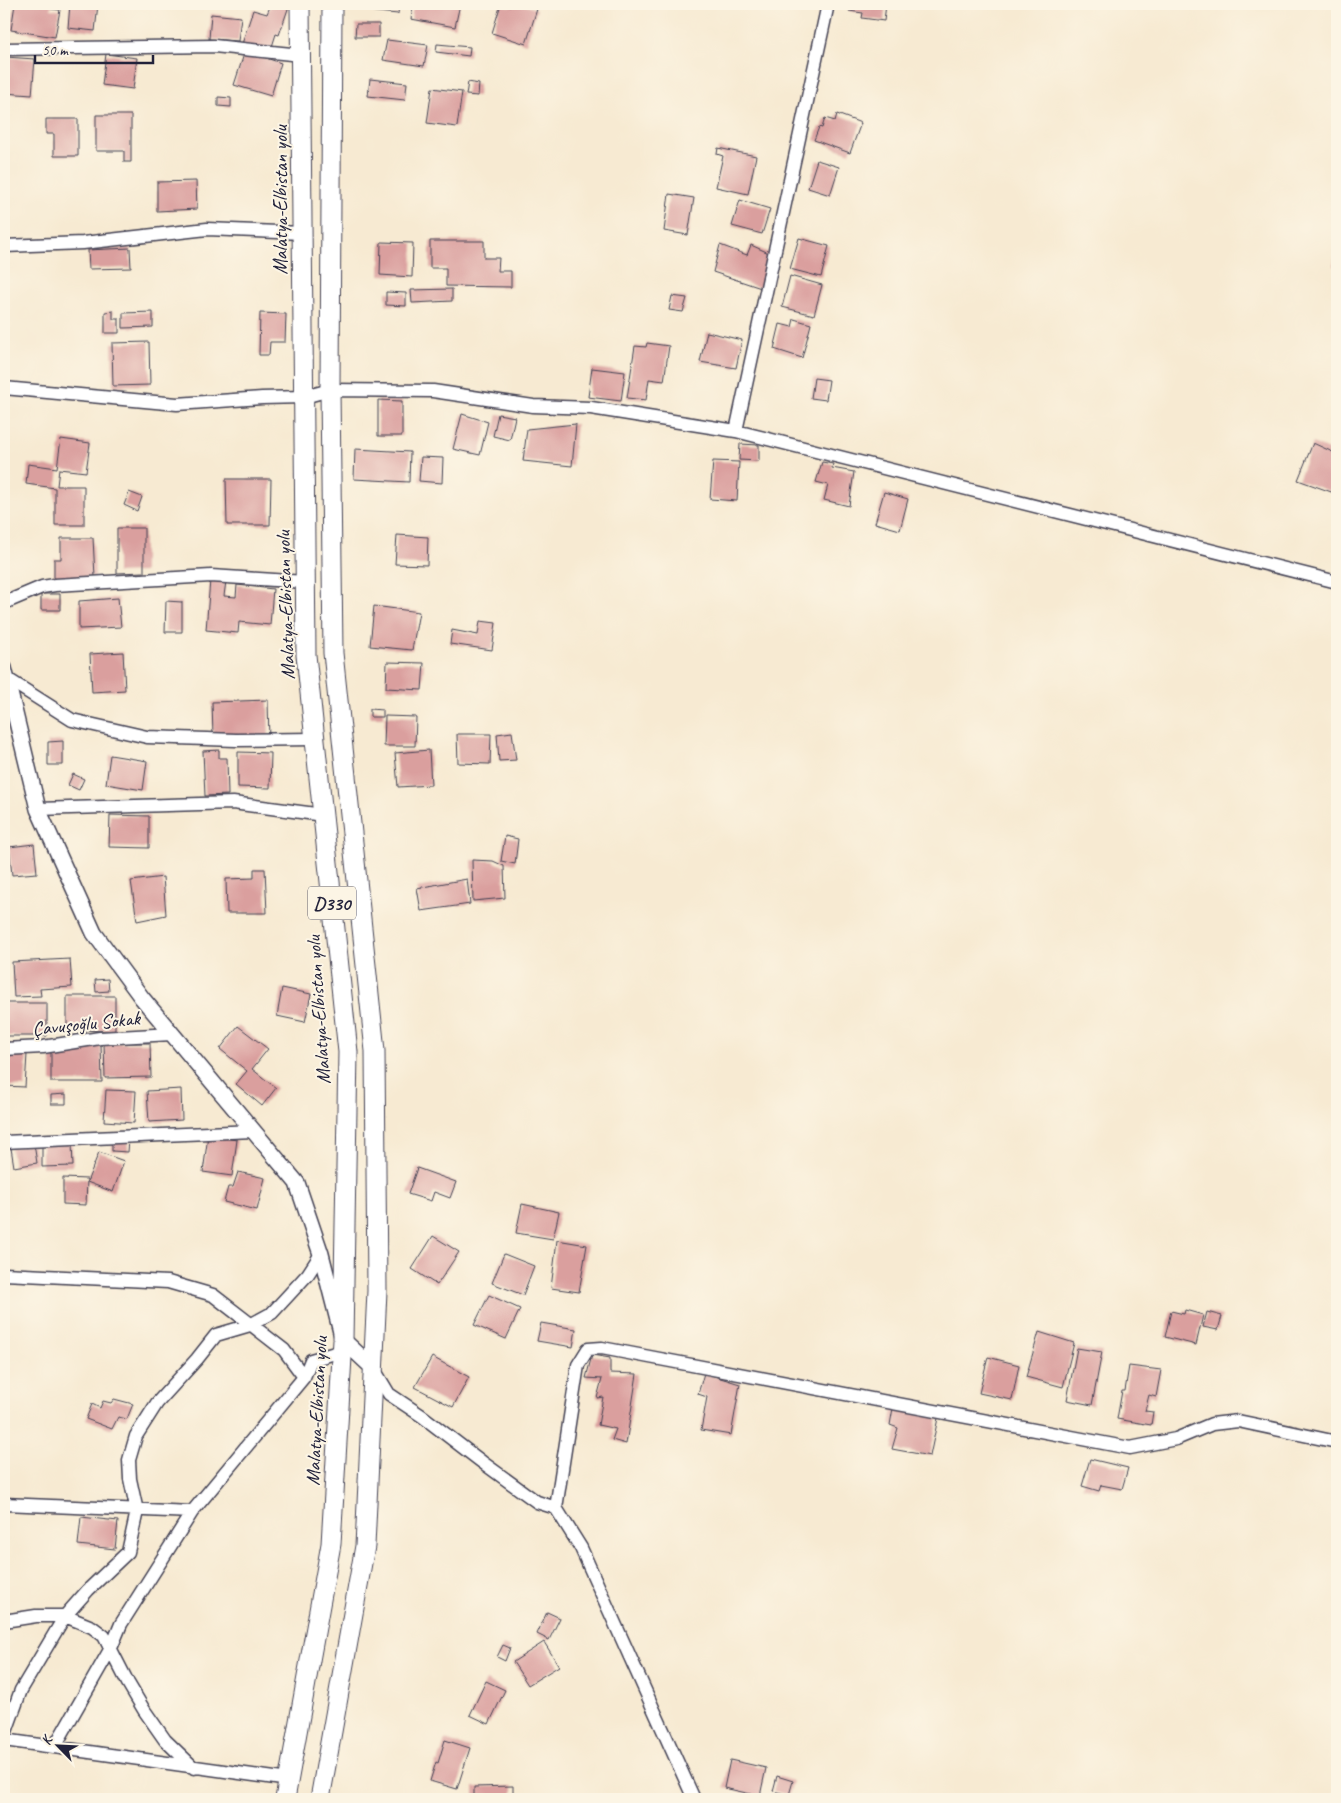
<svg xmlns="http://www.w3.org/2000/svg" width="1341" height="1803" viewBox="0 0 1341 1803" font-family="Caveat,sans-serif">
<rect width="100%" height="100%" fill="#fcf5e5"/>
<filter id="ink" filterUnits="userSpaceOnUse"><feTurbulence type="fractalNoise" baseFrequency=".02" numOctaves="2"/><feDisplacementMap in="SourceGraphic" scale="10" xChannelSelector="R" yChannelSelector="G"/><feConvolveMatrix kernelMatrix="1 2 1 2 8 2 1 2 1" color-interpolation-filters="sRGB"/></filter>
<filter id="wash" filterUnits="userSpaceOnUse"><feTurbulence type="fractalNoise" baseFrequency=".0096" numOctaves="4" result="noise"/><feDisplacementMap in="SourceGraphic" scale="20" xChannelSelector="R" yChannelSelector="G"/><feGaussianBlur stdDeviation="1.12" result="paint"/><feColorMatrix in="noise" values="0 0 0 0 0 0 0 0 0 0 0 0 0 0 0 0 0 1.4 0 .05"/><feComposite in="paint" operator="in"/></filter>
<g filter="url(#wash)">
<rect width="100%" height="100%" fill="#f7ead2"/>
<g id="blocks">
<path fill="#da9f9e" d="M 15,4 L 52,4 L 51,9 L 60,10 L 55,37 L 11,30 Z
M 70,4 L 98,4 L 95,31 L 68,28 Z
M 271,4 L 281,4 L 289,6 L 279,35 L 276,34 L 269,56 L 241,47 L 253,10 L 267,14 Z
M 368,4 L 399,4 L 398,14 L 367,11 Z
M 419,4 L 460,4 L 455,27 L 411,19 L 413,6 L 418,7 Z
M 501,4 L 510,7 L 510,4 L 520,4 L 537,9 L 526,44 L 492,33 Z
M 850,4 L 886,4 L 884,21 L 862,18 L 863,13 L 849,11 Z
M 211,14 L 241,17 L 238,41 L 209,39 Z
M 356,24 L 379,24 L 379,37 L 355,37 Z
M 387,40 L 428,45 L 424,66 L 383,60 Z
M 437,44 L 470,47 L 469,56 L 436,52 Z
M 245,51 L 281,63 L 271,96 L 234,85 Z
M 106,54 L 137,58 L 133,89 L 102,85 Z
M 5,57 L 35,59 L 32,95 L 4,93 Z
M 370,79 L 407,83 L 405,100 L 368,96 Z
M 468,82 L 479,84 L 478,96 L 466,95 Z
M 432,88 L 462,92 L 457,127 L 427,123 Z
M 218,97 L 231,98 L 231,107 L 218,106 Z
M 837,114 L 861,123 L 850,153 L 814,140 L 819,127 L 822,128 L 825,118 L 835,121 Z
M 96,115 L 131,115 L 131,162 L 124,162 L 124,151 L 96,151 Z
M 46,119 L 78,119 L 78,156 L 54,156 L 54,134 L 46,134 Z
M 718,148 L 756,156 L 748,194 L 716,187 L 723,156 L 717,154 Z
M 817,160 L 839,167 L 830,195 L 808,188 Z
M 196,181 L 197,209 L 157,211 L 157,182 Z
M 669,194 L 694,198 L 688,235 L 664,231 Z
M 740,200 L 770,209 L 762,234 L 732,226 Z
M 799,238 L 829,246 L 821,277 L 790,269 Z
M 430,241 L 484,241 L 484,258 L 499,258 L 498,271 L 511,271 L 511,287 L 446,286 L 446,268 L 430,268 Z
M 381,242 L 413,243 L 412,277 L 380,275 Z
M 720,245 L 747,255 L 751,245 L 771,254 L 761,288 L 713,272 Z
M 130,248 L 131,268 L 89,269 L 88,250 Z
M 1337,250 L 1337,267 L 1333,266 Z
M 790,276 L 822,285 L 814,315 L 782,307 Z
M 452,289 L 452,301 L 412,303 L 411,290 Z
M 386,292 L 406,293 L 406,306 L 386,305 Z
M 672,296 L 687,298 L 683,312 L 669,310 Z
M 113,311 L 113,319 L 119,319 L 119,333 L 105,333 L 105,312 Z
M 153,312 L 153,327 L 123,328 L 123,313 Z
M 260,313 L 286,314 L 285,342 L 270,342 L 269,355 L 259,355 Z
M 794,319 L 811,324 L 802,358 L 774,349 L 780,324 L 792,327 Z
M 707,332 L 742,340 L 736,368 L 700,362 Z
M 149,342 L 150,385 L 113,386 L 112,343 Z
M 647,343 L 669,346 L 664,381 L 649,379 L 646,400 L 627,398 L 635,346 L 646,347 Z
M 592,368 L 625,372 L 621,401 L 588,397 Z
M 814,378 L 829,380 L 826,400 L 811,398 Z
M 378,400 L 402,401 L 402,436 L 378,436 Z
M 462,414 L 488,422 L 480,455 L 453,449 Z
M 498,414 L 515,417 L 510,440 L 493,436 Z
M 576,424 L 572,466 L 523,461 L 527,429 Z
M 61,439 L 90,443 L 86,472 L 59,469 L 57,486 L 84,486 L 84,525 L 55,525 L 55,488 L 26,484 L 28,464 L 57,468 Z
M 1313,443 L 1337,454 L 1337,494 L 1298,480 Z
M 740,444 L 759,445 L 759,461 L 739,460 Z
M 355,449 L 410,452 L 409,482 L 354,479 Z
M 421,457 L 443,458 L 442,483 L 419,481 Z
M 713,461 L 739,462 L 737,501 L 710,499 Z
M 822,462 L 833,464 L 832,468 L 854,472 L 849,506 L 824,500 L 828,485 L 816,482 Z
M 226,479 L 271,479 L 270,525 L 227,525 Z
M 129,492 L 142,497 L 137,511 L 124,505 Z
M 884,492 L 908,499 L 900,530 L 875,523 Z
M 117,528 L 144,528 L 144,572 L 117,573 Z
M 397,535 L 428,537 L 427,565 L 395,564 Z
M 61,538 L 93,538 L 95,577 L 54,580 L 54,559 L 61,559 Z
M 210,580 L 226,581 L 224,596 L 236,597 L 237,585 L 273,589 L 270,625 L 239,622 L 238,633 L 206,630 Z
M 41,594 L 60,594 L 60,610 L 41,610 Z
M 118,598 L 121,627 L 79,629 L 79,601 Z
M 166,601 L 182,602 L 182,632 L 165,632 Z
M 374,606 L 419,612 L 412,650 L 370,646 Z
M 480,621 L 496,623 L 492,650 L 450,644 L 452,630 L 478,635 Z
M 123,652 L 125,690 L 92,692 L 90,654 Z
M 387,662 L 424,663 L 422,690 L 386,688 Z
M 268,700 L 269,741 L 213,736 L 212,702 Z
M 370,709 L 383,710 L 383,717 L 370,717 Z
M 385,716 L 416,717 L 415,746 L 384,746 Z
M 512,732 L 516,760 L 499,761 L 497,734 Z
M 457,734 L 491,734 L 490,764 L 458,763 Z
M 63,741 L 63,765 L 48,765 L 48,742 Z
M 219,750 L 219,758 L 227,758 L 228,795 L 205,796 L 203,751 Z
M 429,750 L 431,785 L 398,787 L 395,753 Z
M 238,752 L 271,753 L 270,788 L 238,787 Z
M 110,755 L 147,761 L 143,790 L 106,784 Z
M 73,774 L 84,779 L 79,790 L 68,785 Z
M 110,815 L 149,816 L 149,848 L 109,847 Z
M 505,836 L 518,839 L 515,864 L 501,861 Z
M 34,844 L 37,873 L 12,875 L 9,847 Z
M 472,860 L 493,861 L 504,866 L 505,898 L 473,901 Z
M 254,869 L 265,869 L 267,913 L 227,913 L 226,879 L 254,878 Z
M 163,877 L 166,915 L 137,921 L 131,881 Z
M 467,879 L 470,904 L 421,911 L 417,888 Z
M 70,959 L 72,987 L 40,989 L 41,996 L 14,997 L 12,962 Z
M 108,979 L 109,991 L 96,992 L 95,980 Z
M 282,988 L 311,994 L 305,1022 L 277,1016 Z
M 67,996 L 115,996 L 115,1031 L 67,1030 Z
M 4,1003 L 47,1003 L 47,1036 L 4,1036 Z
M 238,1026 L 268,1049 L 252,1069 L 276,1088 L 262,1106 L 236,1084 L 247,1071 L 220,1049 Z
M 104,1043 L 150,1043 L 151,1077 L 105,1078 Z
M 101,1044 L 102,1082 L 51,1082 L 51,1045 Z
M 4,1053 L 27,1054 L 25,1087 L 4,1086 Z
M 181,1089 L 182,1120 L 149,1122 L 147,1091 Z
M 106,1090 L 136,1091 L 134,1123 L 104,1121 Z
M 66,1094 L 66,1104 L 51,1104 L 51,1095 Z
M 208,1136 L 237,1140 L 232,1176 L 203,1172 Z
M 112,1139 L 129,1140 L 128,1152 L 112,1151 Z
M 72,1143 L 73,1166 L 42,1167 L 42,1144 Z
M 34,1144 L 37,1163 L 14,1167 L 11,1148 Z
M 99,1152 L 124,1161 L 113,1192 L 87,1182 Z
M 417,1168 L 456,1182 L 450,1198 L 434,1192 L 431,1201 L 408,1194 Z
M 238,1172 L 265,1178 L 257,1210 L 224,1202 L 228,1187 L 233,1187 Z
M 63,1178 L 87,1179 L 86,1205 L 63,1204 Z
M 522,1204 L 559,1212 L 553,1239 L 516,1233 Z
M 433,1236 L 459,1252 L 437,1285 L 412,1269 Z
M 557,1240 L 587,1245 L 579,1292 L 551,1288 Z
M 504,1254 L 534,1266 L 523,1295 L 492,1283 Z
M 489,1295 L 520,1309 L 506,1339 L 474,1325 Z
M 1185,1310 L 1203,1315 L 1196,1345 L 1165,1337 L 1171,1311 L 1184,1314 Z
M 1207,1312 L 1222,1316 L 1218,1330 L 1203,1327 Z
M 541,1323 L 576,1329 L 573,1347 L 537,1341 Z
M 1039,1332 L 1074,1343 L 1063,1387 L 1026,1377 Z
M 1077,1348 L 1102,1352 L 1092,1405 L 1067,1400 Z
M 592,1355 L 610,1358 L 610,1373 L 637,1374 L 626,1444 L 612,1440 L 616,1429 L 598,1425 L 603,1397 L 597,1398 L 602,1379 L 586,1378 Z
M 432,1357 L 469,1377 L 453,1407 L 415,1387 Z
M 988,1357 L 1019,1365 L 1012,1400 L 979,1393 Z
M 1129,1366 L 1161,1370 L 1156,1397 L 1149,1395 L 1145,1411 L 1153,1412 L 1151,1425 L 1117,1419 L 1122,1391 L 1125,1391 Z
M 704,1373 L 740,1384 L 731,1435 L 701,1430 L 707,1397 L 698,1394 Z
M 114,1399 L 133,1404 L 127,1419 L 118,1417 L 112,1429 L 86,1419 L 92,1404 L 100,1408 L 103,1401 L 111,1403 Z
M 893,1408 L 938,1418 L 930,1456 L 892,1449 L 898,1428 L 890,1425 Z
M 1090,1459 L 1128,1468 L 1122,1489 L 1101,1485 L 1099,1491 L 1082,1486 Z
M 81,1517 L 118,1521 L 115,1549 L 78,1545 Z
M 547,1612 L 560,1618 L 549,1640 L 537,1634 Z
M 544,1642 L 559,1666 L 528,1685 L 513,1662 Z
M 503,1645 L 510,1648 L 505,1661 L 497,1657 Z
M 486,1681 L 505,1690 L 489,1724 L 470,1715 Z
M 445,1740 L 470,1748 L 457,1789 L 430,1781 L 436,1762 L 438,1763 Z
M 730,1760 L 766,1768 L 760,1796 L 724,1788 Z
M 777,1776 L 793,1781 L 789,1795 L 773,1791 Z
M 513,1786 L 513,1799 L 474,1799 L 474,1787 Z"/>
</g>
</g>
<g filter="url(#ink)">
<use href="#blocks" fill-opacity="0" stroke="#424052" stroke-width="1"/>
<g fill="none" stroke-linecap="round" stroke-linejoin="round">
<g stroke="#424052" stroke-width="15">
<path id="minor" d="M 4,49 L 214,46 L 301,55
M 4,246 L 83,243 L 207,229 L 302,233
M 4,388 L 177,404 L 262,398 L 304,397 L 330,390 L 433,391 L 533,406 L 591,408 L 736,431 L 1337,582
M 736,431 L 828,4
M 4,603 L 42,587 L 55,585 L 211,576 L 305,582
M 6,678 L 72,720 L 147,737 L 236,740 L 315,739
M 38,809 L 233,803 L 323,815
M 4,1049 L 43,1047 L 100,1038 L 172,1034
M 4,1142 L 253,1131
M 4,1274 L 168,1282 L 213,1295 L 284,1350 L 304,1377 L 311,1360 L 342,1351
M 374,1369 L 389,1394 L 422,1416 L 482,1462 L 537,1502 L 556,1508 L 581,1548 L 694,1799
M 4,1504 L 192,1512
M 556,1508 L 578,1365 L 588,1349 L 602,1348 L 1130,1448 L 1176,1439 L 1212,1424 L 1238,1421 L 1337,1442
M 4,1621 L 36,1616 L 65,1616 L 92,1627 L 104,1636 L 128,1683 L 144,1710 L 165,1740 L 194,1768
M 4,1737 L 21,1690 L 65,1616 L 88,1590 L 128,1552 L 137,1511 L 130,1479 L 129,1460 L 136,1436 L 157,1403 L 197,1359 L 216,1335 L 250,1325 L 272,1313 L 308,1274 L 321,1254
M 4,1740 L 289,1780
M 55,1746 L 111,1648 L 121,1624 L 192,1512 L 304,1377"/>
</g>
<g stroke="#424052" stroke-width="18">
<path id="tertiary" d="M 4,668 L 38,809 L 94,933 L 142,998 L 297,1183 L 321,1254 L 343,1340 L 373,1368"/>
</g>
<g stroke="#424052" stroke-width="21">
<path id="primary" d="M 285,1799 L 331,1544 L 343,1340 L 348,1052 L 306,655 L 300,4
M 320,1799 L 365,1546 L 377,1291 L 375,1051 L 333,653 L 330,390 L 332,4"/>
</g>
<use href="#minor" stroke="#fff" stroke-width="12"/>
<use href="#tertiary" stroke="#fff" stroke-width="15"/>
<use href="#primary" stroke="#fff" stroke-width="19"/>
</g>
</g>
<g text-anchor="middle" stroke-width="4" stroke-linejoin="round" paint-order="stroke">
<rect fill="#fcf5e5" stroke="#63616e" stroke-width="1" x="308" y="886.5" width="48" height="33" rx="4"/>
<g font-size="19" font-weight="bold" fill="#22223b">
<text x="332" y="910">D330</text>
</g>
<g font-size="20" fill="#22223b" stroke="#fcf5e5">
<text transform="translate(280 200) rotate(-90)" y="7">Malatya-Elbistan yolu</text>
<text transform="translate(285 605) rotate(-92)" y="7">Malatya-Elbistan yolu</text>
<text transform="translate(318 1010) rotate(-94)" y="7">Malatya-Elbistan yolu</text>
<text transform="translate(86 1023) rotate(-6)" y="7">Çavuşoğlu Sokak</text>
<text transform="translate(316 1411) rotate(-87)" y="7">Malatya-Elbistan yolu</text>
</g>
</g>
<rect width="1341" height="1803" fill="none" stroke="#fcf5e5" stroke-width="20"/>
<g transform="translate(58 1746) rotate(294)" stroke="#fcf5e5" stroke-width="4" paint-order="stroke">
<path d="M0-4L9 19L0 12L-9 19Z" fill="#22223b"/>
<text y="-8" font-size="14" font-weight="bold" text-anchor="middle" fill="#22223b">K</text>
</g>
<path d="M35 55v8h118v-8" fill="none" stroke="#22223b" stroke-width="2.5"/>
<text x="42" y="55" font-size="15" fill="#22223b" stroke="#fcf5e5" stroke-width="4" paint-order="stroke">50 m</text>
</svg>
